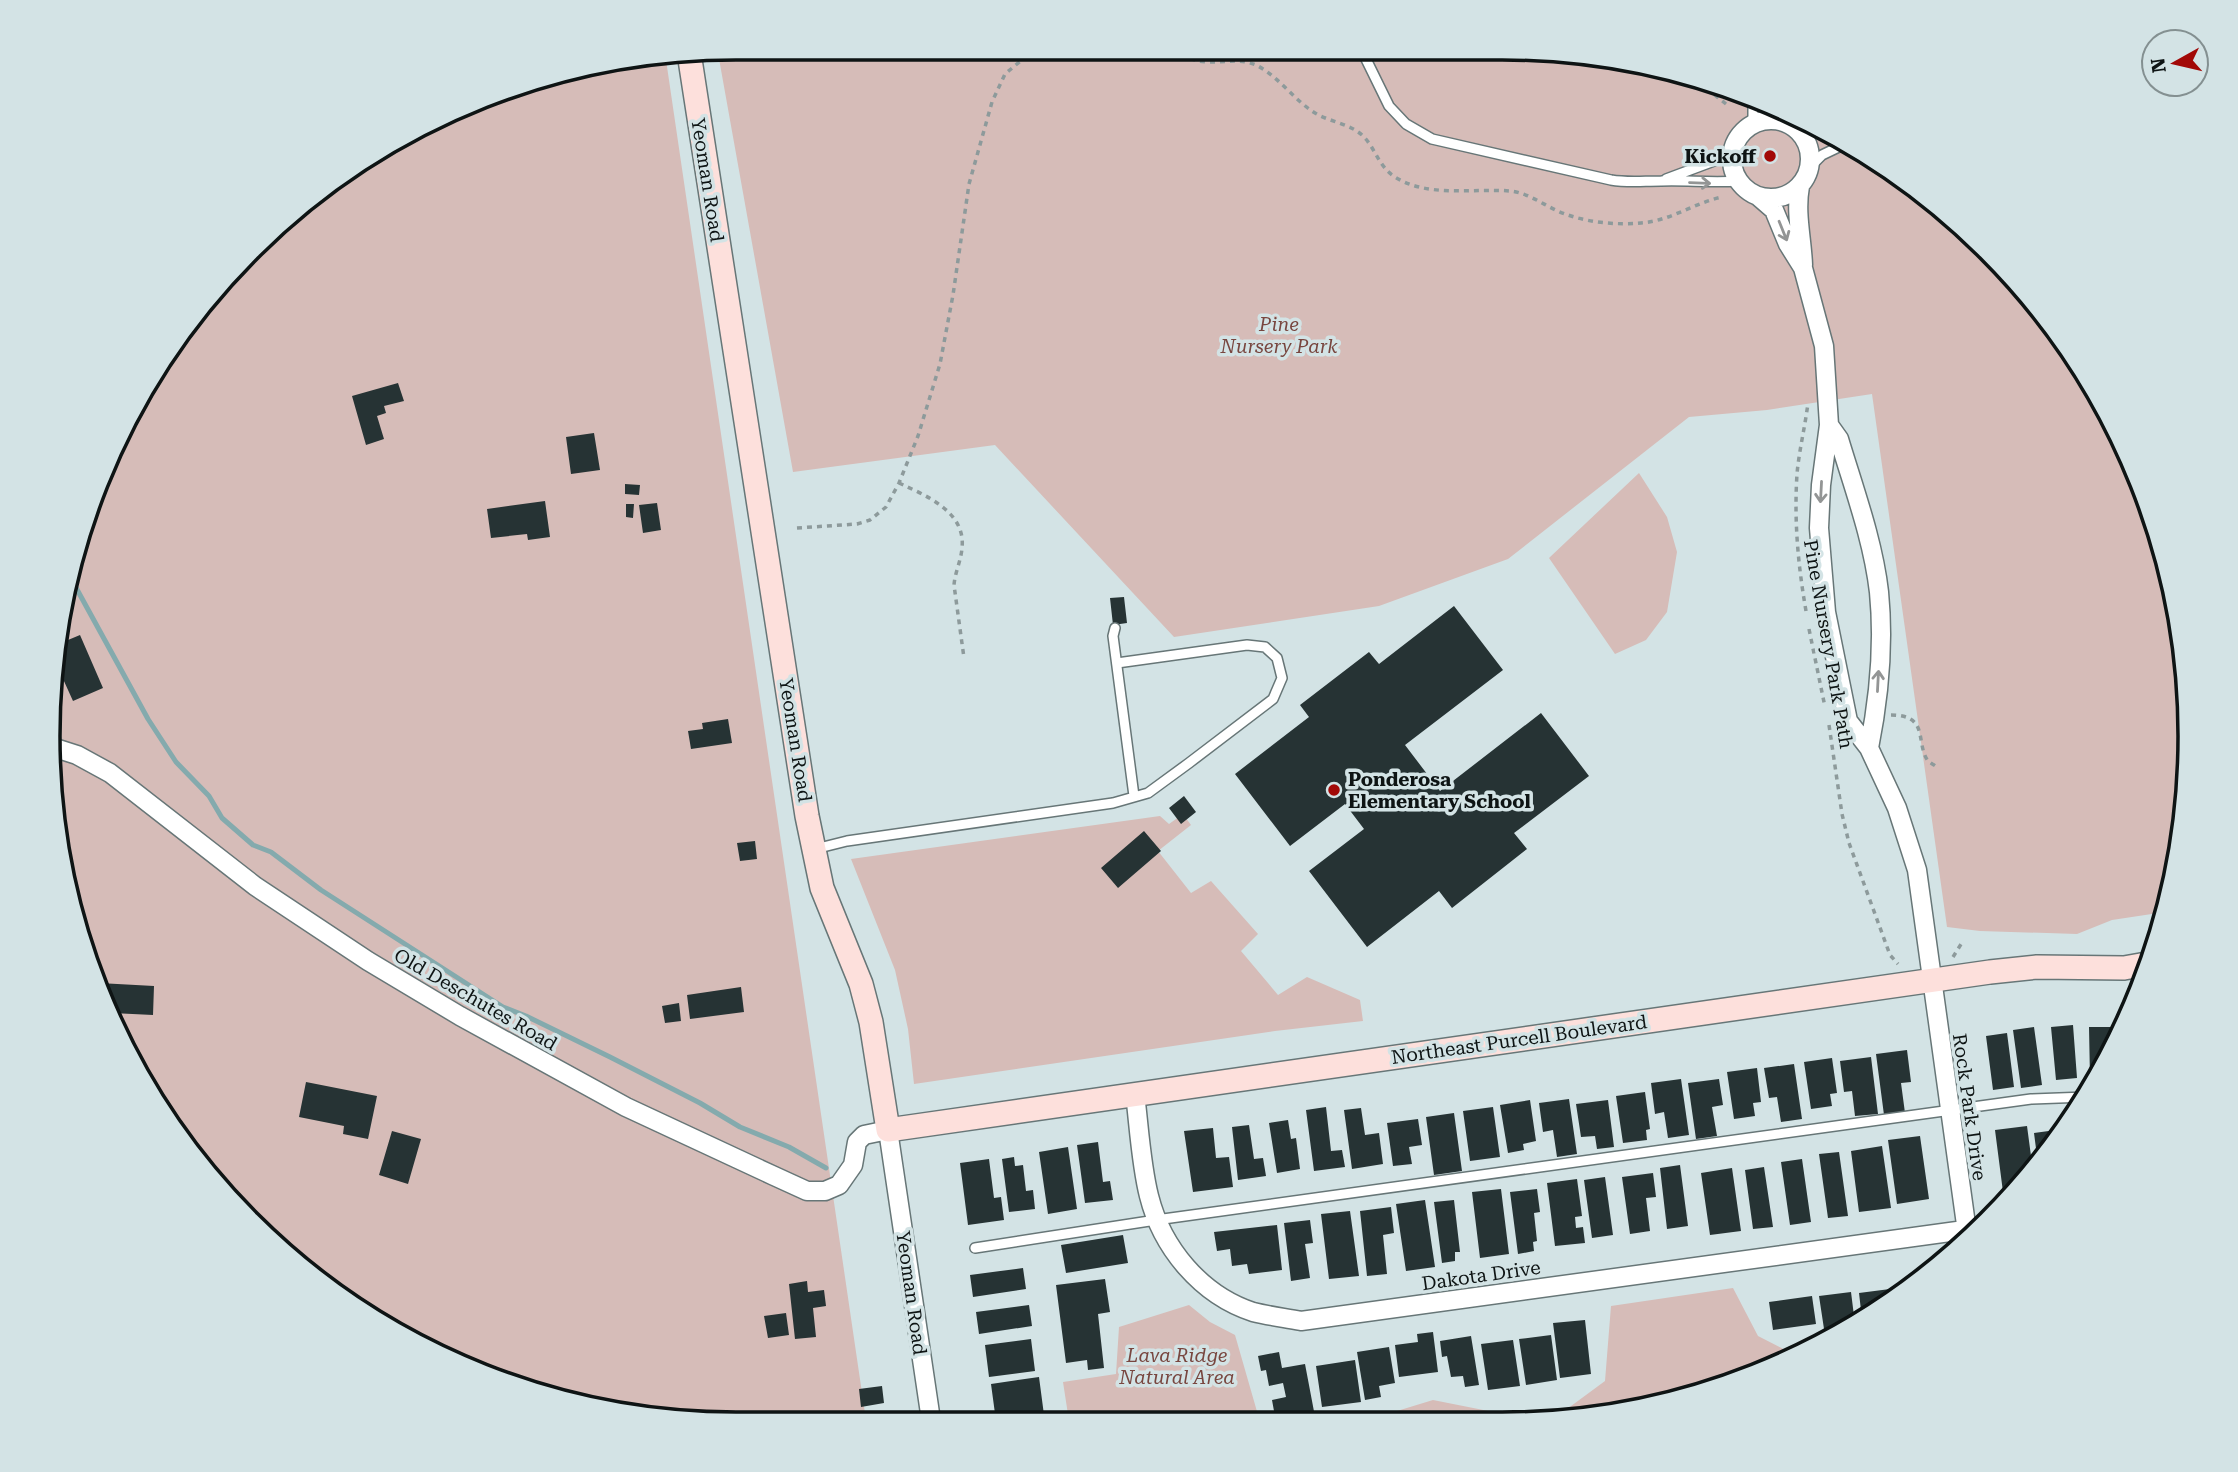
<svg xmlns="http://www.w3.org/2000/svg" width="2238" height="1472" viewBox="0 0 2238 1472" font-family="'Roboto Serif',serif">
<rect width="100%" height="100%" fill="#d3e3e5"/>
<path fill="#d6bcb8" d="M 646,53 L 665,53 L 866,1420 L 646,1419 L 515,1388 L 432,1354 L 282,1254 L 218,1190 L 140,1081 L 71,914 L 49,781 L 49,691 L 71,558 L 100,473 L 190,316 L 249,249 L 353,164 L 515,84 Z
M 718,53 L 1592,53 L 1723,84 L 1806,118 L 1956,218 L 2049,317 L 2120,432 L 2167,558 L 2189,691 L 2185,826 L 2165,912 L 2112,920 L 2077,934 L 1980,931 L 1947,927 L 1872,394 L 1767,410 L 1689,417 L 1508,559 L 1379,606 L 1174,637 L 995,445 L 793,472 Z
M 1639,473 L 1667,517 L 1677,552 L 1667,612 L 1646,640 L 1615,654 L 1549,558 Z
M 1183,814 L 1191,825 L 1158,851 L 1191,893 L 1211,881 L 1258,934 L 1241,951 L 1278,995 L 1307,977 L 1360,1000 L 1363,1021 L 1275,1031 L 914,1084 L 908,1029 L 895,970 L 851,859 L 1160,816 L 1169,824 Z
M 1733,1288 L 1758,1336 L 1799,1357 L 1680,1401 L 1547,1423 L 1361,1422 L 1433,1400 L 1548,1423 L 1605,1381 L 1611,1306 Z
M 1189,1305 L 1210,1322 L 1235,1335 L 1260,1422 L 1069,1421 L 1063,1382 L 1116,1374 L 1119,1327 Z"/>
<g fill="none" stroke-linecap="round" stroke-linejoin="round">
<path stroke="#84aaad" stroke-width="5" d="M 68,573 L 148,719 L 176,762 L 209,796 L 222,818 L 253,845 L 271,852 L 321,890 L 503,1007 L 526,1016 L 610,1057 L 700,1103 L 740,1127 L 789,1147 L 826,1168"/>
</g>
<path fill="#263334" d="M 398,383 L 404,401 L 384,406 L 386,413 L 377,416 L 384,439 L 366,445 L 352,396 Z
M 594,433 L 600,470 L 571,474 L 566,437 Z
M 625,484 L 640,485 L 639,495 L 625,494 Z
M 545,501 L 550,537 L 528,540 L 527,534 L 491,538 L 487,509 Z
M 657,503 L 661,530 L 643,533 L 639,505 Z
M 626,504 L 634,504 L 633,518 L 626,517 Z
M 1124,597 L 1127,623 L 1113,625 L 1110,598 Z
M 1454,606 L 1503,670 L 1405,745 L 1440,791 L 1541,713 L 1589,776 L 1514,833 L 1527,849 L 1452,908 L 1439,891 L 1367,947 L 1309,871 L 1364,829 L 1345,804 L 1290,846 L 1235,774 L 1309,717 L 1300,705 L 1369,652 L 1379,664 Z
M 80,635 L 103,688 L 73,701 L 54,659 L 56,645 Z
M 728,719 L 732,743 L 691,749 L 688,731 L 703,729 L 702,723 Z
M 1184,796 L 1196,812 L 1181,824 L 1169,808 Z
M 1144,831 L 1161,851 L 1118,888 L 1101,868 Z
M 755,841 L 757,859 L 740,861 L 737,843 Z
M 99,983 L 154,986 L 153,1015 L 112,1013 Z
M 741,987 L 744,1012 L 690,1019 L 687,995 Z
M 679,1003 L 681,1021 L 665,1023 L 662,1006 Z
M 2073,1025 L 2077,1078 L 2056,1080 L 2051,1027 Z
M 2034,1027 L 2042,1085 L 2021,1088 L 2013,1030 Z
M 2089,1027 L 2111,1027 L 2111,1052 L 2099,1079 L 2090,1079 Z
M 2007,1033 L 2014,1087 L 1993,1090 L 1986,1036 Z
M 1907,1050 L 1911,1082 L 1901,1083 L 1905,1113 L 1884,1115 L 1876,1054 Z
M 1871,1057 L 1878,1114 L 1855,1116 L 1852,1091 L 1844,1092 L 1840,1061 Z
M 1832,1058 L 1837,1093 L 1830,1094 L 1832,1106 L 1811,1109 L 1804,1062 Z
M 1794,1064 L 1802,1119 L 1781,1122 L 1777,1097 L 1769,1098 L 1764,1068 Z
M 1757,1068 L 1761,1102 L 1753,1103 L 1755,1116 L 1734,1119 L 1727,1072 Z
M 1681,1079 L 1689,1135 L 1668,1138 L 1664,1112 L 1655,1114 L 1651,1083 Z
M 1719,1079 L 1723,1105 L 1712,1107 L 1717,1136 L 1696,1139 L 1688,1083 Z
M 306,1082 L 377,1096 L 368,1139 L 343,1134 L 344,1126 L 299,1117 Z
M 1645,1092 L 1650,1129 L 1646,1130 L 1647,1140 L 1623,1143 L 1616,1096 Z
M 1569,1099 L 1577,1154 L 1557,1157 L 1553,1130 L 1543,1132 L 1539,1103 Z
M 1530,1100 L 1536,1141 L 1523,1144 L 1524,1150 L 1508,1153 L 1500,1105 Z
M 1608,1100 L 1614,1147 L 1597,1149 L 1595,1136 L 1581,1137 L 1576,1104 Z
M 1326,1107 L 1331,1151 L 1342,1150 L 1345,1167 L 1314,1171 L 1306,1110 Z
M 1493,1107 L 1500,1157 L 1470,1161 L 1463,1111 Z
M 1361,1108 L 1365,1135 L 1379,1133 L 1383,1164 L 1352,1169 L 1344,1110 Z
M 1454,1113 L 1462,1171 L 1434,1175 L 1426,1117 Z
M 1418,1119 L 1422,1145 L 1409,1147 L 1412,1164 L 1393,1166 L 1387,1123 Z
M 1288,1120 L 1291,1139 L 1296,1138 L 1300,1169 L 1277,1173 L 1269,1123 Z
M 1249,1125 L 1254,1159 L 1263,1158 L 1266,1176 L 1238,1180 L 1232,1127 Z
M 2027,1126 L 2033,1171 L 2020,1190 L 2003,1192 L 1995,1130 Z
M 1213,1128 L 1216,1158 L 1229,1157 L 1233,1187 L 1193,1192 L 1184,1131 Z
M 2056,1130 L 2057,1138 L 2038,1164 L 2034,1133 Z
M 392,1131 L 421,1139 L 408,1184 L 379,1175 Z
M 1920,1136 L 1929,1199 L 1897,1204 L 1888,1140 Z
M 1098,1142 L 1103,1182 L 1110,1181 L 1113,1200 L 1085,1203 L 1077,1145 Z
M 1882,1146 L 1891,1208 L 1859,1212 L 1851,1151 Z
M 1068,1147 L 1077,1209 L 1048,1214 L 1039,1152 Z
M 1839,1152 L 1848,1216 L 1828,1218 L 1819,1154 Z
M 1014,1157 L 1015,1166 L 1023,1165 L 1026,1191 L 1033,1190 L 1035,1209 L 1009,1212 L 1002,1159 Z
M 989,1159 L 994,1198 L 1001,1197 L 1004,1220 L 968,1225 L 960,1163 Z
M 1802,1159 L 1811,1222 L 1790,1225 L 1781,1162 Z
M 1680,1165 L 1688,1226 L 1667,1229 L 1660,1168 Z
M 1764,1167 L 1773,1227 L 1753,1229 L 1745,1170 Z
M 1732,1168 L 1741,1231 L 1710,1235 L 1701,1173 Z
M 1653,1173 L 1656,1197 L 1646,1198 L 1650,1231 L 1630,1234 L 1622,1177 Z
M 1605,1177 L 1613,1235 L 1592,1238 L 1584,1180 Z
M 1577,1179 L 1582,1216 L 1575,1217 L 1576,1228 L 1583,1227 L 1585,1243 L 1555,1246 L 1547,1183 Z
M 1501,1189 L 1509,1254 L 1480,1258 L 1472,1192 Z
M 1537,1189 L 1540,1212 L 1534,1213 L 1537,1241 L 1533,1242 L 1534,1251 L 1518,1254 L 1510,1192 Z
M 1425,1200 L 1435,1267 L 1406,1271 L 1396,1204 Z
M 1454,1200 L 1460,1252 L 1455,1252 L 1455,1261 L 1442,1263 L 1434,1202 Z
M 1391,1207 L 1394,1233 L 1383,1235 L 1387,1274 L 1367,1276 L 1360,1211 Z
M 1350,1211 L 1359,1276 L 1329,1279 L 1321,1214 Z
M 1310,1220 L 1313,1243 L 1305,1244 L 1310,1278 L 1291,1281 L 1284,1223 Z
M 1277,1225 L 1282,1270 L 1249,1274 L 1247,1264 L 1232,1266 L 1230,1249 L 1217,1251 L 1214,1232 Z
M 1123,1235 L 1128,1263 L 1066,1273 L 1061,1245 Z
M 1023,1268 L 1026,1289 L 973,1297 L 970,1275 Z
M 1105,1279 L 1110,1312 L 1098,1314 L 1104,1368 L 1088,1370 L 1087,1360 L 1066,1363 L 1056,1285 Z
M 807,1281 L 808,1292 L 824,1290 L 826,1306 L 813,1308 L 816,1337 L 795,1339 L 789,1284 Z
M 1890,1289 L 1892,1301 L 1862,1319 L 1859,1293 Z
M 1851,1292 L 1855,1324 L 1826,1342 L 1819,1296 Z
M 1812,1296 L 1816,1324 L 1773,1330 L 1769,1302 Z
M 1029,1305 L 1032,1326 L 979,1334 L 976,1312 Z
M 786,1313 L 789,1335 L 768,1338 L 764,1316 Z
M 1585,1320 L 1591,1374 L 1560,1378 L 1553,1323 Z
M 1433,1332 L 1438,1372 L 1399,1377 L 1395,1345 L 1418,1342 L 1417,1334 Z
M 1551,1335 L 1557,1380 L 1526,1385 L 1519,1339 Z
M 1471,1336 L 1479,1385 L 1465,1387 L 1463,1376 L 1451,1377 L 1447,1356 L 1442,1357 L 1440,1341 Z
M 1031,1339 L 1035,1371 L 989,1377 L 985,1345 Z
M 1513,1340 L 1520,1386 L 1488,1390 L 1481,1344 Z
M 1389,1347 L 1395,1383 L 1379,1386 L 1381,1397 L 1365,1400 L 1357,1352 Z
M 1279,1352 L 1282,1368 L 1305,1364 L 1316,1422 L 1276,1422 L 1272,1400 L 1286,1397 L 1283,1383 L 1269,1386 L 1266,1370 L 1261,1371 L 1258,1356 Z
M 1355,1360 L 1361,1402 L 1322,1407 L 1316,1366 Z
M 1039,1377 L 1044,1415 L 996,1421 L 991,1384 Z
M 882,1386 L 884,1403 L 861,1407 L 859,1389 Z
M 651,1411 L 652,1419 L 628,1415 Z"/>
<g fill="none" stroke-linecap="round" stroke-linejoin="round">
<g stroke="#677677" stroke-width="12">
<path id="lane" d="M 1363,53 L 1389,106 L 1406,124 L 1432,139 L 1611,180 C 1628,183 1643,181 1661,181 C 1686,180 1712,183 1738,181
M 1753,96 L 1753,123
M 1772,104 L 1775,119
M 1796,127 L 1815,132 L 1825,130
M 1810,167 L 1822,155 L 1845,144
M 1666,179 L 1733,154
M 1115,628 L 1113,636 L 1134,796
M 815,849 L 847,841 L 1113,803 L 1148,793 L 1189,763 L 1273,699 L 1282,678 L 1277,658 L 1265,647 L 1247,645 L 1117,663
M 975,1248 L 1156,1220 L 1973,1107 L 2031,1099 L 2086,1097"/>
</g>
<g stroke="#677677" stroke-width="21">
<path id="street" d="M1732 159a39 39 0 1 1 78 0a39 39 0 1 1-78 0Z
M 1800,186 C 1795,213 1802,238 1803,265
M 1759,197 L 1774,210 L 1788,244 L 1803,268 L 1824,346 L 1829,425 L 1821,485 L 1819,528 L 1826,612 L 1848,721 L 1869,748 L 1897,808 L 1917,870 L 1968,1239
M 1829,425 L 1839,439 C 1854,489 1873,540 1879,592 C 1884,643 1879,698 1869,748
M 49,746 L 77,755 L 110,773 L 255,886 L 368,961 L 460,1016 L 626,1107 L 772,1175 L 807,1191 L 825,1191 L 839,1185 L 853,1165 L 857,1142 L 864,1135 L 888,1130 L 931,1420
M 1135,1094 C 1139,1126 1141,1165 1149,1196 C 1162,1248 1201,1295 1253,1312 C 1269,1316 1286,1318 1301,1321 L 1979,1228"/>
</g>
<g stroke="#677677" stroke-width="26">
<path id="secondary" d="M 689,53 L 807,816 L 822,888 L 861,984 L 871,1022 L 888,1130 L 1990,972 L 2037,967 L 2124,968 L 2152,963"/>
</g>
<path stroke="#8d9a9b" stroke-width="3.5" stroke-dasharray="5 5" stroke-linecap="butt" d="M 1182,53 C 1205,72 1233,53 1258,66 C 1280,78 1294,100 1315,113 C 1330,122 1351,124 1363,136 C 1376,149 1378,166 1395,177 C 1428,198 1473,188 1510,191 C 1531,193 1548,209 1568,215 C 1591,223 1618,225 1641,223 C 1670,221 1694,203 1722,197
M 1691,76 L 1726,104
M 1713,95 L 1720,83
M 899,483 C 927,496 966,512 962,548 C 961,561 955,572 954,585 L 964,658
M 797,528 L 857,524 L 870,520 L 886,507 L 899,483 L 918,436 L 940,364 L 953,295 L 969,184 L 992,102 L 1005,74 L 1030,53
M 1806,611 C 1798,565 1794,521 1797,474 C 1799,451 1805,427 1808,403
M 1809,629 L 1825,707
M 1891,715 C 1930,715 1915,743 1928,761 C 1929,762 1936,766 1938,768
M 1829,725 L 1842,814 L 1849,843 L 1890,955 L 1898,964
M 1953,957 L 1963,941"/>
<use href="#lane" stroke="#fff" stroke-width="9"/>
<use href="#street" stroke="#fff" stroke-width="18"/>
<use href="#secondary" stroke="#fde0dc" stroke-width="23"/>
</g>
<defs><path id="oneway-shaft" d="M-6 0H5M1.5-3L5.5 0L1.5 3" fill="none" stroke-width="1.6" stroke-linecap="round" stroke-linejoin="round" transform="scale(1.75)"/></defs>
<g stroke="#939595">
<use href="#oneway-shaft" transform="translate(1700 183) rotate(2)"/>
<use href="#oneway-shaft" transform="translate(1783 231) rotate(68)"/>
<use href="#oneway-shaft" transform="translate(1821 492) rotate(93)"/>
<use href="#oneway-shaft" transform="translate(1878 681) rotate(-87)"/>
</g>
<g fill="#a20907" stroke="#d3e3e5" stroke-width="2.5">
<circle cx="1770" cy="156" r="7"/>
<circle cx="1334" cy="790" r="7"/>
</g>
<g text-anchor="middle" stroke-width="7" stroke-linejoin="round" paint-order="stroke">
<g font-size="19" font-weight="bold" fill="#0e1414" stroke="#d3e3e5" text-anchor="end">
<text x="1756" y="163">Kickoff</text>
<text x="1348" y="786" text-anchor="start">Ponderosa<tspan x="1348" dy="22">Elementary School</tspan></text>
</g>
<g font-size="19" fill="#0e1414" stroke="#d3e3e5">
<text transform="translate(708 180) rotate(81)" y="7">Yeoman Road</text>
<text transform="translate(1829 644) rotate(80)" y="7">Pine Nursery Park Path</text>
<text transform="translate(796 740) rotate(81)" y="7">Yeoman Road</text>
<text transform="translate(476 999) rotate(30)" y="7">Old Deschutes Road</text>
<text transform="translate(1519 1039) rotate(-8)" y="7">Northeast Purcell Boulevard</text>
<text transform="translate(1970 1107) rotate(82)" y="7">Rock Park Drive</text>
<text transform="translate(1481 1275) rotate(-8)" y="7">Dakota Drive</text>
<text transform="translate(912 1293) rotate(82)" y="7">Yeoman Road</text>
</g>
<g font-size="19" font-style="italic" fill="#78463f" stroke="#d3e3e5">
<text x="1279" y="331">Pine<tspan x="1279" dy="22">Nursery Park</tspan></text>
<text x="1177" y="1362">Lava Ridge<tspan x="1177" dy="22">Natural Area</tspan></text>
</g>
</g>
<path d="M0 0H2238V1472H0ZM736 60H1502A676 676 0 0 1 2178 736V736A676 676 0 0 1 1502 1412H736A676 676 0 0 1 60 736V736A676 676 0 0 1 736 60Z" fill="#d3e3e5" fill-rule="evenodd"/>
<path fill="none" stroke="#0e1414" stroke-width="3.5" d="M736 60H1502A676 676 0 0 1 2178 736V736A676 676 0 0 1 1502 1412H736A676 676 0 0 1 60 736V736A676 676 0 0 1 736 60Z"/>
<g transform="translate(2175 63) rotate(262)"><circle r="33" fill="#d3e3e5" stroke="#849091" stroke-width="2"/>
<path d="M0-5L12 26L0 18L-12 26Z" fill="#a20907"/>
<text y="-10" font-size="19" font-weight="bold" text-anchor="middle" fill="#0e1414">N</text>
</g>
</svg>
